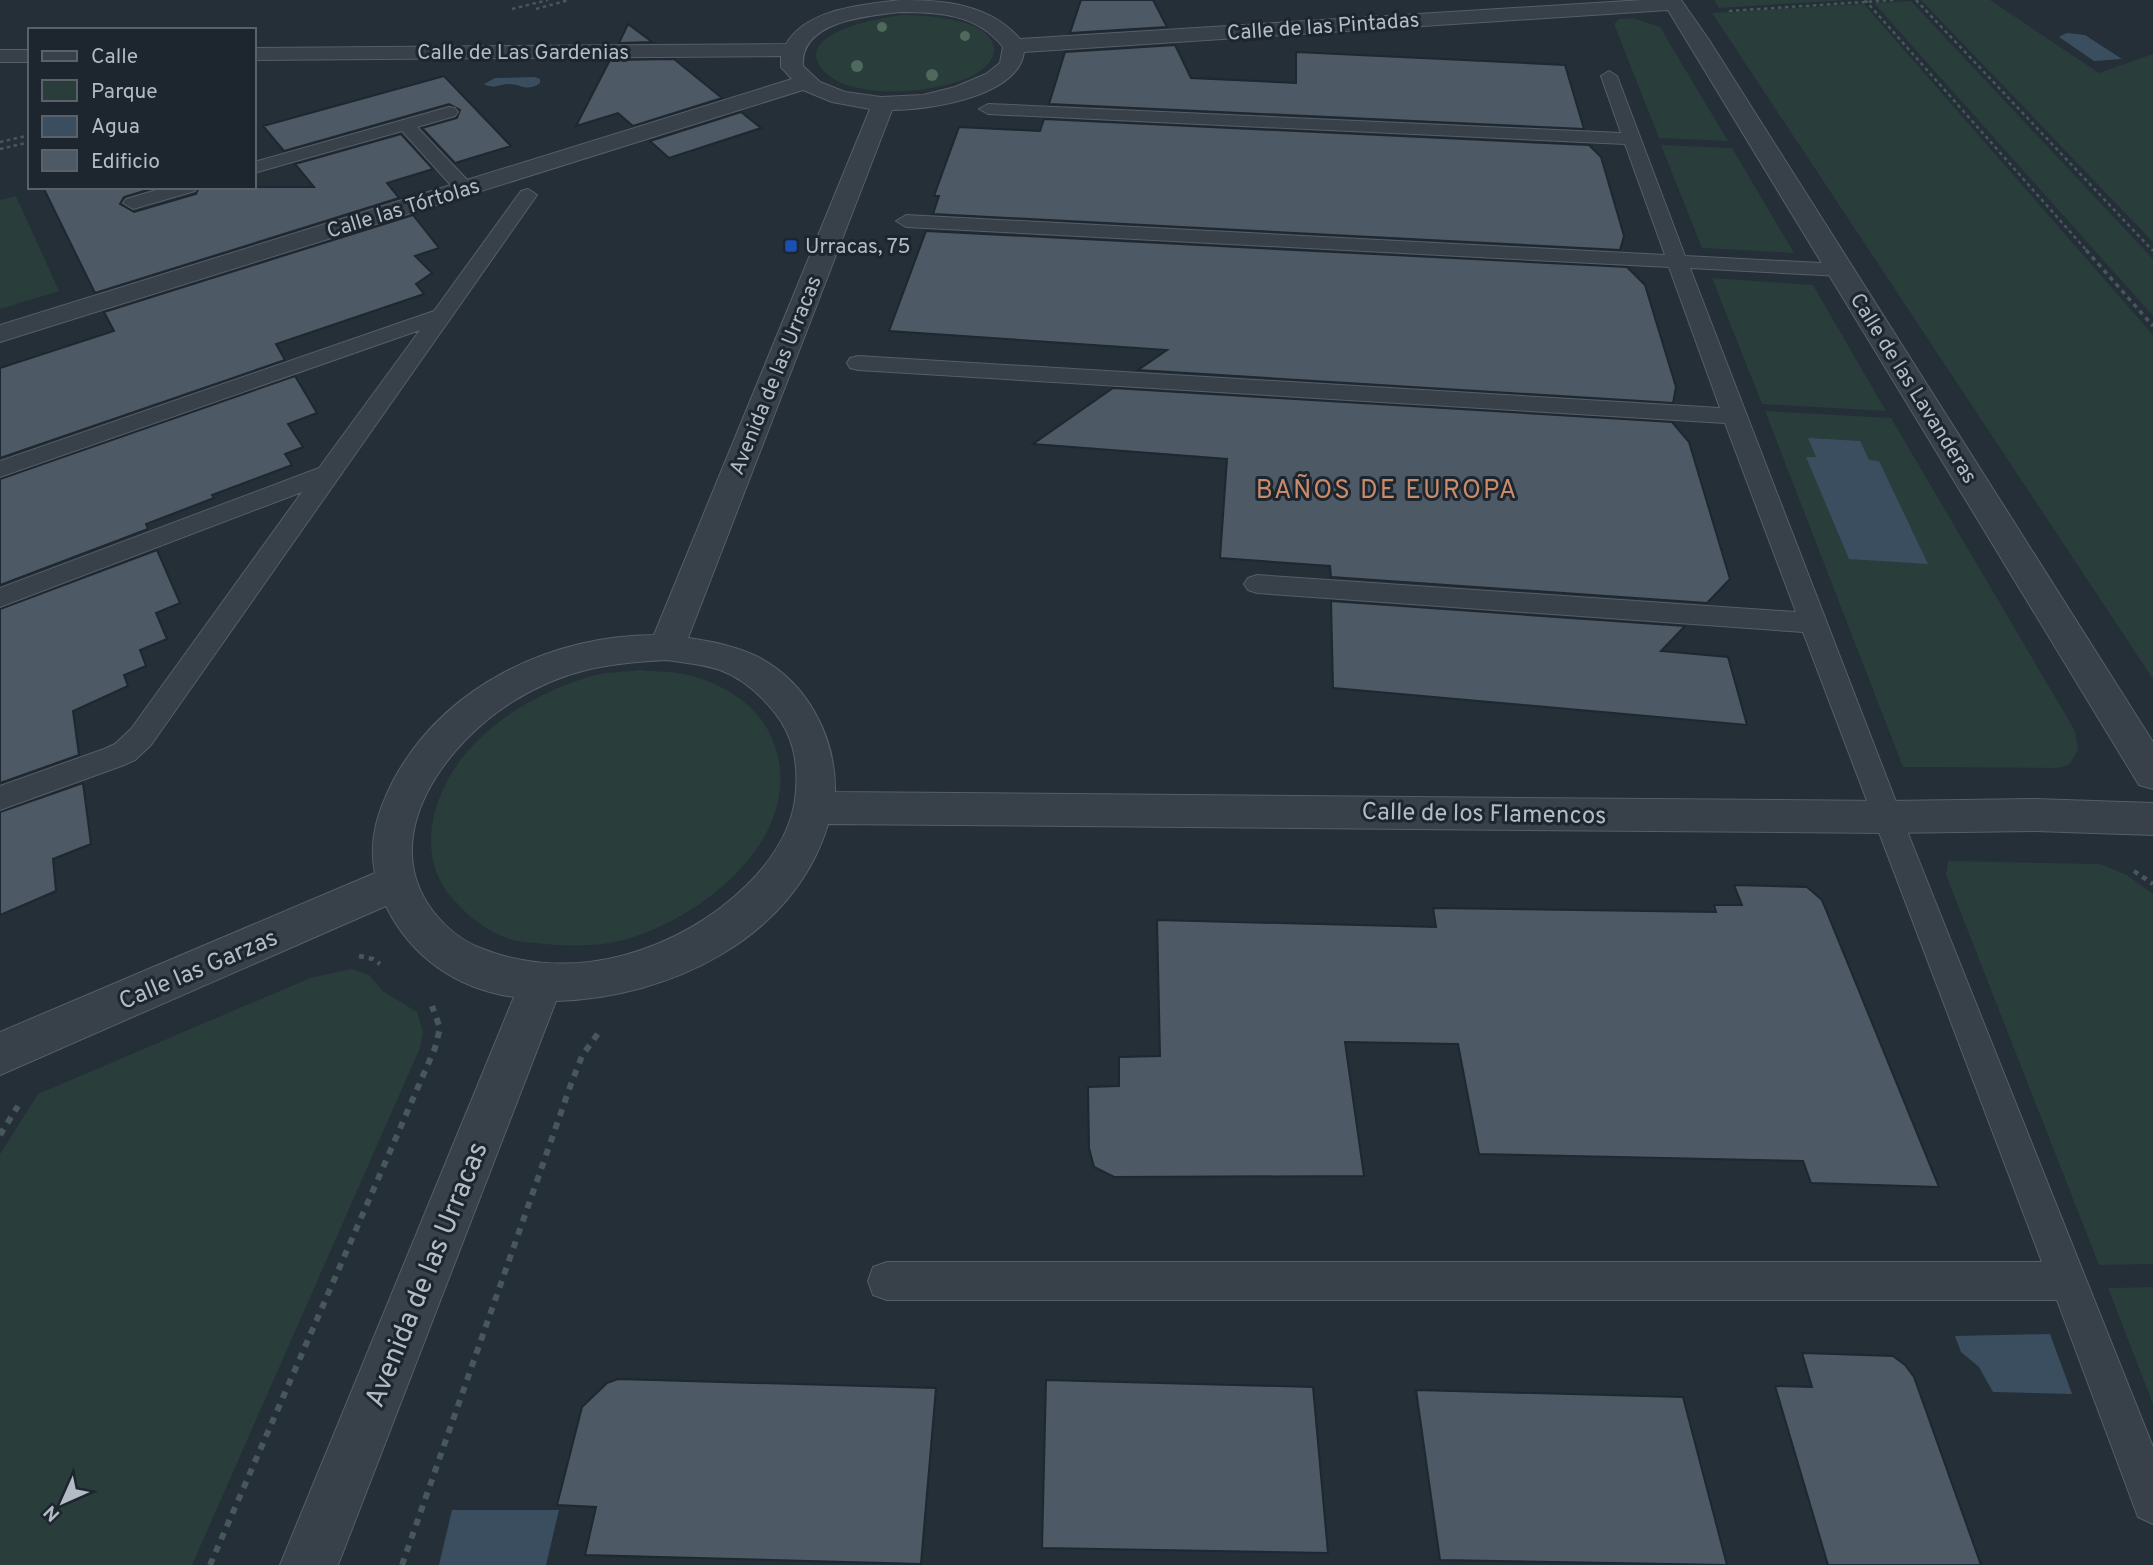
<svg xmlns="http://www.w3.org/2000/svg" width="2153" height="1565" viewBox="0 0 2153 1565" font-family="Overpass,sans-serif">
<rect width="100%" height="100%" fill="#242f38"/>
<path fill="#293d3b" d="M 1714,0 L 1849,0 L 1719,8 Z
M 1921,0 L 1990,0 L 2099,73 L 2153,54 L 2153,242 Z
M 1911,1 L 2153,259 L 2153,316 L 1874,3 Z
M 1864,4 L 2153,335 L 2153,679 L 1712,13 Z
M 902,15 C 923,15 996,18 994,51 C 993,62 983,70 974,75 C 940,93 855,102 825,72 C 787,34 882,17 902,15 Z
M 1633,18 L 1660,27 L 1728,141 L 1659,138 L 1614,24 L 1619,19 Z
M 1661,145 L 1732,148 L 1794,253 L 1702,248 Z
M 16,196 L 59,291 L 0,309 L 0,200 Z
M 1712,278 L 1813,285 L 1886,411 L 1762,404 Z
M 1765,411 L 1891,418 L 2075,731 L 2078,750 L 2069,765 L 2057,768 L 1903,767 Z
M 640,670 C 655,672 673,671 688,675 C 719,682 753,702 768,730 C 816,824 715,910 634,937 C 598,949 560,946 524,942 C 496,939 470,919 453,899 C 435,880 428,853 432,826 C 444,749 517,699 588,677 C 604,672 623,672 640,670 Z
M 1948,861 L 2100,864 L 2127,875 L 2153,894 L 2153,1264 L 2099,1265 L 1946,875 Z
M 351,969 L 369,975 L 384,992 L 417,1012 L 423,1032 L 420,1048 L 192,1565 L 0,1565 L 0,1154 L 38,1094 L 310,978 Z
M 2153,1287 L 2153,1404 L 2108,1288 Z"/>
<path fill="#3b4e60" d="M 2067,33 L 2085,35 L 2122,59 L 2094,61 L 2059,37 Z
M 535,77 L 540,79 L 540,83 C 526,93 520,83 507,84 C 497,85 494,89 484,84 L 495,78 Z
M 1808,438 L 1860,441 L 1869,460 L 1879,461 L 1928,564 L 1849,559 L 1806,457 L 1816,457 Z
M 2050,1334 L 2072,1394 L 1993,1392 L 1979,1367 L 1961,1352 L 1955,1336 Z
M 452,1510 L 559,1510 L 546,1565 L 439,1565 Z"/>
<path fill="#4d5964" stroke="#1f2730" stroke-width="2" d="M 1081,0 L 1153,0 L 1167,27 L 1070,33 Z
M 628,24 L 652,42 L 619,43 Z
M 1175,45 L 1191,78 L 1296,83 L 1296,52 L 1565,65 L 1584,129 L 1049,104 L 1065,52 Z
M 674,59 L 722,98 L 633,126 L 618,113 L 576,126 L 610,60 Z
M 444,76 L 511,146 L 455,163 L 422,128 L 457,118 L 460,110 L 449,104 L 284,151 L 263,126 Z
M 741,112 L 761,128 L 669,158 L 650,141 Z
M 1044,119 L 1589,145 L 1601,157 L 1624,236 L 1620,250 L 933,214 L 939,196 L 934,196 L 959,127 L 1040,131 Z
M 401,134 L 433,169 L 387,183 L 399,198 L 95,293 L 43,187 L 157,187 L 124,197 L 120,204 L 134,212 L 196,194 L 199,187 L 314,187 L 295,164 Z
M 413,215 L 439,248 L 415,256 L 432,273 L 416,284 L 424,294 L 276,344 L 285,360 L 0,458 L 0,368 L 114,331 L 104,312 Z
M 926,231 L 1627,267 L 1645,285 L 1676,387 L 1673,403 L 1138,370 L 1167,350 L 889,331 Z
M 295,376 L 317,413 L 288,424 L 303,447 L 285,454 L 292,465 L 212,495 L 214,498 L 146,524 L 148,529 L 0,585 L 0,479 Z
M 1113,388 L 1672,422 L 1689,442 L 1730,579 L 1707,603 L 1331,577 L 1330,566 L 1220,558 L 1227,459 L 1033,444 Z
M 157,550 L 180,603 L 156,613 L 167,639 L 140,650 L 146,666 L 124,675 L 128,686 L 73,711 L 79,755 L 0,783 L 0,609 Z
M 1331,601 L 1685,626 L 1661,651 L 1728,657 L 1747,725 L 1333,688 Z
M 83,783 L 91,844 L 53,859 L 56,891 L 0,915 L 0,812 Z
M 1734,885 L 1807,887 L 1822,900 L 1939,1187 L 1811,1183 L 1803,1161 L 1479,1154 L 1458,1044 L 1345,1042 L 1364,1176 L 1114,1177 L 1094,1167 L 1089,1148 L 1088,1087 L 1119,1086 L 1119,1057 L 1160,1056 L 1157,920 L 1436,927 L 1433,908 L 1716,912 L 1714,905 L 1742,905 Z
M 1802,1353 L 1893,1356 L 1905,1365 L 1914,1377 L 1981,1565 L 1828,1565 L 1775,1386 L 1812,1387 Z
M 618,1379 L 936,1388 L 921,1564 L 585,1555 L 596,1507 L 557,1505 L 582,1407 L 607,1383 Z
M 1046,1380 L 1313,1387 L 1328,1553 L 1042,1548 Z
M 1416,1390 L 1683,1397 L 1727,1565 L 1440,1560 Z"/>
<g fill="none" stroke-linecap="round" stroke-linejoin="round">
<g stroke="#565e67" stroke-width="2">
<path id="lane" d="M 1609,71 L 1617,76 L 1685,256 L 1840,264 L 1847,266 L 1850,270 L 1847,274 L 1840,276 L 1690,268 L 1913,846 L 2153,1447 L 2153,1524 L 2138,1517 L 2057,1300 L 887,1300 L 873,1295 L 868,1281 L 873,1267 L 887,1262 L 2042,1262 L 1803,632 L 1257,593 L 1248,590 L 1244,584 L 1248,578 L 1257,575 L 1796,612 L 1725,423 L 858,370 L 850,368 L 847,363 L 850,358 L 858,356 L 1720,408 L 1669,267 L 906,227 L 896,221 L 906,215 L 1665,255 L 1625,144 L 988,114 L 979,109 L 988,104 L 1621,133 L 1601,76 Z
M 449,107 L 455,108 L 458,112 L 455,116 L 417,127 L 472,185 L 474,189 L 472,193 L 458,193 L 402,131 L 254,173 L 254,162 Z
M 167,187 L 197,187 L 195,191 L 133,209 L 123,203 L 126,199 Z
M 528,189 L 537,195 L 151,745 L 135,760 L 124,765 L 0,810 L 0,786 L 104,749 L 115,744 L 131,729 L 302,492 L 0,607 L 0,588 L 319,468 L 420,330 L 0,477 L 0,461 L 434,311 L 521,191 Z"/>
</g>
<g stroke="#565e67" stroke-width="2">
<path id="street" d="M 900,0 C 944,0 990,4 1020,39 L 1643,0 L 1681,0 L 1709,40 L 2153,742 L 2153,789 L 2139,785 L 1668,10 L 1024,52 C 1018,97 929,110 892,110 L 688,638 C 711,641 735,646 756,656 C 807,681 836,737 835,792 L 1887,801 L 2035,799 L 2153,803 L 2153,835 L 2035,831 L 1887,833 L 828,824 C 794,939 668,998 556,1001 L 338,1565 L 280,1565 L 514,997 C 457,989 411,957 386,906 L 0,1075 L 0,1032 L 375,873 C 368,839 378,811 393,781 C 444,686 550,636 654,635 L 870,109 L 832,102 L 803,90 L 0,342 L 0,325 L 792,79 L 781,67 L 781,56 L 254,60 L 254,48 L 786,44 C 807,8 863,5 900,0 ZM 900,12 C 939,12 977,14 1003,47 L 1000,63 L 986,74 L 955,87 L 923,95 L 881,97 L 845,92 L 820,82 L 803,66 C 800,21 867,16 900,12 ZM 667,660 C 685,663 703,664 720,670 C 742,678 761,695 775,713 C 793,736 798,761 796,790 C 794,827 773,859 748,884 C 681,951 573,985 483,949 C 463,942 445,927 432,910 C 376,835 448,742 512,702 C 564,669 608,663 667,660 Z
M 0,50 L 30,50 L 30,62 L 0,62 Z"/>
</g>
<path stroke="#465859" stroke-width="2.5" stroke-dasharray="3.5 3.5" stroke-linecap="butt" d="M 1865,0 L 2088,252
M 1916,0 L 2153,251
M 512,9 L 548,0
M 536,9 L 569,0
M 1729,11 L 1894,0
M 0,142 L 30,135
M 0,149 L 30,142"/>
<path stroke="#465859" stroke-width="3.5" stroke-dasharray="4.5 4.5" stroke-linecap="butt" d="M 2086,250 L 2153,326"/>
<path stroke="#465859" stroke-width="4.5" stroke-dasharray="5 5" stroke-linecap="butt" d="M 2134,871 L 2153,884
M 359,956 L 373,959 L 380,964"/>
<path stroke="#465859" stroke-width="6" stroke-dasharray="7 7" stroke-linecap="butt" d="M 0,1135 L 18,1106
M 210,1565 L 435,1048 L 440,1028 L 432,1006
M 402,1565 L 571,1084 L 582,1056 L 599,1032"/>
<use href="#lane" fill="#384049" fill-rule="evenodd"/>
<use href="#street" fill="#384049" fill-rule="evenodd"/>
</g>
<g fill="#4f695c">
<circle cx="882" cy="27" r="5"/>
<circle cx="965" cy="36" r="5"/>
<circle cx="857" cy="66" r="6"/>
<circle cx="932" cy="75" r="6"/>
</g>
<rect fill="#1a4fb4" stroke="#1d252e" stroke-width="2.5" x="784" y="239" width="14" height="14" rx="3.5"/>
<g text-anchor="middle" stroke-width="6" stroke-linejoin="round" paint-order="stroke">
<g font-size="21" fill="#b3bbc5" stroke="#1d252e">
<text transform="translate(1323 26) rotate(-4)" y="7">Calle de las Pintadas</text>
<text x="523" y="59">Calle de Las Gardenias</text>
<text transform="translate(403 208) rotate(-17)" y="7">Calle las Tórtolas</text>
<text transform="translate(775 375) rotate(-68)" y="7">Avenida de las Urracas</text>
<text transform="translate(1914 388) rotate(58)" y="7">Calle de las Lavanderas</text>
</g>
<g font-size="21" fill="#b3bbc5" stroke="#1d252e" text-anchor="start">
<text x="805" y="253">Urracas, 75</text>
</g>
<g font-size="24" fill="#b3bbc5" stroke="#1d252e">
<text transform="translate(1484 813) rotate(1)" y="8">Calle de los Flamencos</text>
<text transform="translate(198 969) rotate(-23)" y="8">Calle las Garzas</text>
</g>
<g font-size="26" letter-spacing="2" fill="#c98b6a" stroke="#1d252e">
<text x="1387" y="498">BAÑOS DE EUROPA</text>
</g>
<g font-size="28" fill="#b3bbc5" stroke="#1d252e">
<text transform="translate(425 1274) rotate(-68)" y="10">Avenida de las Urracas</text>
</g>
</g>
<rect x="28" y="28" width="228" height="161" fill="#1d252e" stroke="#59616a" stroke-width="2"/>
<rect x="42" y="51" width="35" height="10" fill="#384049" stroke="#59616a" stroke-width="2"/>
<text x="91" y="63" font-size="21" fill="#b3bbc5">Calle</text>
<rect x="42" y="80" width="35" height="21" fill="#293d3b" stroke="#59616a" stroke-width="2"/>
<text x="91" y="98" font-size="21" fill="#b3bbc5">Parque</text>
<rect x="42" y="116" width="35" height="21" fill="#3b4e60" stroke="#59616a" stroke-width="2"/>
<text x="91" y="133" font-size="21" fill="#b3bbc5">Agua</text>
<rect x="42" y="150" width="35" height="21" fill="#4d5964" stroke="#59616a" stroke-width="2"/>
<text x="91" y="168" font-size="21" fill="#b3bbc5">Edificio</text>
<g transform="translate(63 1502) rotate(225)" stroke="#1d252e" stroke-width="5" paint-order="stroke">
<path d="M0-5L12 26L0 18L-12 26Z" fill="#b3bbc5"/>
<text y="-10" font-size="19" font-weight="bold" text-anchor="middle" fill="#b3bbc5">N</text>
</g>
</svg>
